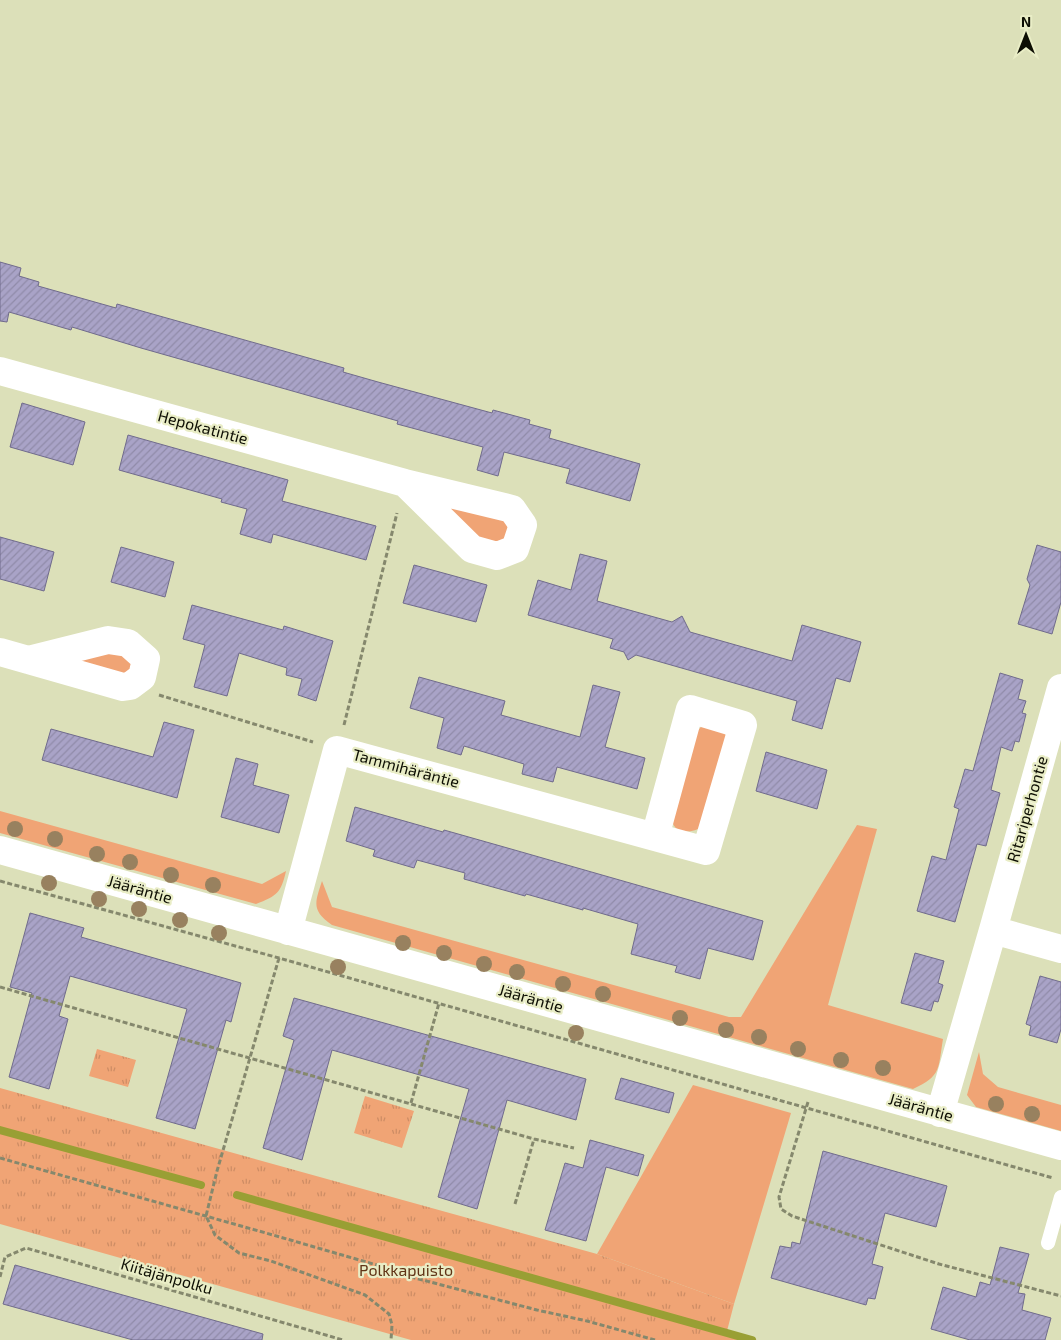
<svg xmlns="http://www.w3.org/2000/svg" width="1061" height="1340" viewBox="0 0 1061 1340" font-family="'Exo 2',sans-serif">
<defs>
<pattern id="park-tufts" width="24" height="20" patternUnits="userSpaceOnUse" patternTransform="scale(1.25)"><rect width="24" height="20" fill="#f0a475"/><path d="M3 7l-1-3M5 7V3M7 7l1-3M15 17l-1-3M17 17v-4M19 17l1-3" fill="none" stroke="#cd8c64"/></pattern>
<pattern id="building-hatch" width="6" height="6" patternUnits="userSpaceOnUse" patternTransform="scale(1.25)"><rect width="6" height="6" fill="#a9a3c7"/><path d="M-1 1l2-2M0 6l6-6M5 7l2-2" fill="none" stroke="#908ba9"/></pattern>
</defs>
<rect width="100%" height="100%" fill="#dce0b9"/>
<path fill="#f0a475" d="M 448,502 L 507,520 L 509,539 L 492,546 L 452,520 Z
M 121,650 L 135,664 L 123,677 L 67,659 Z
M 708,725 L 723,730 L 727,737 L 704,826 C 687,836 668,834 672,809 C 676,784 687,758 694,734 L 701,727 Z
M 0,811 L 262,884 L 286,871 C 281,893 277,896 256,904 L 0,833 Z
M 857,825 L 877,829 L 828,1005 L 943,1039 C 938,1068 942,1076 913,1089 L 332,925 C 311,910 315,903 322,881 L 332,907 L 729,1017 L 741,1017 Z
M 979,1052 L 983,1074 L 998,1087 L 1061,1105 L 1061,1131 L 976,1107 L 967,1095 Z
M 693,1085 L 791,1113 L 734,1304 L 597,1254 Z"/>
<path fill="url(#park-tufts)" d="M 97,1049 L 136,1060 L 128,1087 L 89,1076 Z
M 0,1088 L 597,1254 L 734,1304 L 727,1331 L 757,1340 L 411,1340 L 0,1224 Z
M 365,1096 L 414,1111 L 402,1148 L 354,1133 Z"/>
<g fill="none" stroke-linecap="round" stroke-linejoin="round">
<path stroke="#999f34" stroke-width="8" d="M 0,1130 L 201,1185
M 237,1195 L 752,1340"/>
</g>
<path fill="url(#building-hatch)" stroke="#706b8c" d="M 0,262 L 21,268 L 19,276 L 39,282 L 38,286 L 116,308 L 117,304 L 344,368 L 343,372 L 378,382 L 492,413 L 493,410 L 530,420 L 529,424 L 551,430 L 549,438 L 640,464 L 630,501 L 566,483 L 570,469 L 504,452 L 498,476 L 477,470 L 483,447 L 397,424 L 398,421 L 141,348 L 72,327 L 71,330 L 9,312 L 7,322 L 0,321 Z
M 22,403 L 85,422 L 73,465 L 10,447 Z
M 128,435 L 288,480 L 282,501 L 376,526 L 366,560 L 273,534 L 271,543 L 240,534 L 247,509 L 221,502 L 222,499 L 119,470 Z
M 0,537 L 54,552 L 44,591 L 0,579 Z
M 1037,545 L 1061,552 L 1061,602 L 1052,634 L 1018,624 L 1030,585 L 1027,579 Z
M 121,547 L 174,562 L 165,597 L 111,582 Z
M 580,554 L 607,561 L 597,601 L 672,622 L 682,616 L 690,632 L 792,661 L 802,625 L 861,642 L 850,682 L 836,678 L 822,729 L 792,720 L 797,701 L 636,655 L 628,660 L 624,652 L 610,648 L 613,639 L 528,615 L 538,580 L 571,590 Z
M 414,565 L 487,585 L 476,622 L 403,603 Z
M 192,605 L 283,630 L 284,626 L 333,641 L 316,701 L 298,695 L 302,679 L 286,675 L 287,668 L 239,653 L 227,696 L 194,687 L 205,645 L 183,639 Z
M 1000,673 L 1023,680 L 1018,699 L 1026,701 L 1022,713 L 1026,714 L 1019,742 L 1015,741 L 1012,751 L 1001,747 L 991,790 L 1000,793 L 986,846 L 977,844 L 955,922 L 917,911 L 932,856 L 946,860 L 959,809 L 954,807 L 965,769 L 973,771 Z
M 419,677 L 505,701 L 501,715 L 580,737 L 593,685 L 620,692 L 605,747 L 645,758 L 637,789 L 557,767 L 553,782 L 522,774 L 524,764 L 464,746 L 461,755 L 437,748 L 444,718 L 410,708 Z
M 164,722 L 194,730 L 177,798 L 42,760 L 51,729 L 153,757 Z
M 766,752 L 827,770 L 817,809 L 756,791 Z
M 236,758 L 258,764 L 253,785 L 289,795 L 279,833 L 221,817 Z
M 355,807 L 443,832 L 444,830 L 504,847 L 763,921 L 753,960 L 708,948 L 700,979 L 675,972 L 677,966 L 631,954 L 638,924 L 583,908 L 583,910 L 526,894 L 525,896 L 464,879 L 465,873 L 417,860 L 414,868 L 373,856 L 375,850 L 346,841 Z
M 30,913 L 84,928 L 81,937 L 241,983 L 231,1022 L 226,1020 L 195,1129 L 156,1118 L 187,1009 L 70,976 L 59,1016 L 68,1019 L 49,1089 L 9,1077 L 32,993 L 10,987 Z
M 915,953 L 944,961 L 938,983 L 943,985 L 938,1002 L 934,1001 L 931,1011 L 901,1003 Z
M 1040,976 L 1061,982 L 1061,1029 L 1057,1043 L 1029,1035 L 1031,1026 L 1026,1024 Z
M 294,998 L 586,1079 L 576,1120 L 507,1100 L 477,1209 L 438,1197 L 469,1089 L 332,1050 L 302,1160 L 263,1148 L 294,1040 L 283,1036 Z
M 621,1078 L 674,1093 L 669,1113 L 615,1099 Z
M 590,1140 L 644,1155 L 638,1176 L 606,1167 L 586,1241 L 545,1230 L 565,1163 L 583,1168 Z
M 823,1151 L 947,1186 L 936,1227 L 885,1213 L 872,1264 L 883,1267 L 875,1299 L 868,1298 L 866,1305 L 771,1278 L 780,1246 L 791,1248 L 792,1242 L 800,1244 Z
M 1000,1247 L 1029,1254 L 1018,1293 L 1025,1294 L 1022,1310 L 1051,1318 L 1045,1340 L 970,1340 L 931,1329 L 943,1287 L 976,1297 L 980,1282 L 990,1285 Z
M 15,1265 L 263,1334 L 262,1340 L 133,1340 L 3,1304 Z"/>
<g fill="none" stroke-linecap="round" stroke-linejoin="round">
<path stroke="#85886d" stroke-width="3" stroke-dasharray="5 2.5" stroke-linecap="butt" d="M 159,695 L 313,742
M 344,725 L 397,513
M 0,881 L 279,958 L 1053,1178
M 279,958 L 217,1171 L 206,1216 L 215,1235 L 239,1253 L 271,1261 L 365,1295 L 389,1314 L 392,1325 L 391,1340
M 0,987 L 534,1139 L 574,1148
M 808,1102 L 779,1197 L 781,1209 L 792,1216 L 939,1264 L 1061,1296
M 411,1103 L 439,1003
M 0,1158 L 273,1235 L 394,1270 L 415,1278 L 537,1310 L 587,1321 L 655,1340
M 515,1204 L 534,1139
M 0,1277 L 5,1257 L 26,1248 L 343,1340"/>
<path stroke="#fff" stroke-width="14" d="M 1048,1243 L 1061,1197"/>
<path stroke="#fff" stroke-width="28" d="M 0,371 L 405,483 L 512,509 L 523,525 L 515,549 L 497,556 L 472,549 L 405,483
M 0,652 L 123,687 L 130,686 L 142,677 L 146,659 L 128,643 L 108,640 L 28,660
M 0,850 L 1061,1146
M 993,930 L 1061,949
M 288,931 L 337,750 L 706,851 L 743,725 L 690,709 L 655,837
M 940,1113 L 993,930 L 1061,688"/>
</g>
<g fill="#98815f">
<circle cx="15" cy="829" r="8"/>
<circle cx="55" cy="839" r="8"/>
<circle cx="97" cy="854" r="8"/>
<circle cx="130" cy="862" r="8"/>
<circle cx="171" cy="875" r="8"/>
<circle cx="49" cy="883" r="8"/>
<circle cx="213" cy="885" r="8"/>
<circle cx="99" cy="899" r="8"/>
<circle cx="139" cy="909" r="8"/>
<circle cx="180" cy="920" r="8"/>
<circle cx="219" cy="933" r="8"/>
<circle cx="403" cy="943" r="8"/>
<circle cx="444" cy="953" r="8"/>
<circle cx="484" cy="964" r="8"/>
<circle cx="338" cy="967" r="8"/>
<circle cx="517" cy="972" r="8"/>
<circle cx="563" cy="984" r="8"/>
<circle cx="603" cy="994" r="8"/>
<circle cx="680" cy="1018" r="8"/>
<circle cx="726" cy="1030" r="8"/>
<circle cx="576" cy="1033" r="8"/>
<circle cx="759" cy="1037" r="8"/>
<circle cx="798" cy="1049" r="8"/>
<circle cx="841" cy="1060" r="8"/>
<circle cx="883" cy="1068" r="8"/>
<circle cx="996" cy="1104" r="8"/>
<circle cx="1032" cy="1114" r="8"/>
</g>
<g text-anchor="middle" stroke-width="4.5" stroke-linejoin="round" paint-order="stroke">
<g font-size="16" fill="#0d0e03" stroke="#e9edc6">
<text transform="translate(203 427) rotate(15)" y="6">Hepokatintie</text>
<text transform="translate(406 768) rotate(15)" y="6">Tammihäräntie</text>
<text transform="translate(1027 809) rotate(-74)" y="6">Ritariperhontie</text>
<text transform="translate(140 889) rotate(16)" y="6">Jääräntie</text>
<text transform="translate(531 998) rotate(16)" y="6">Jääräntie</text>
<text transform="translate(921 1107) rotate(16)" y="6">Jääräntie</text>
<text transform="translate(167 1276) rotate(16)" y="6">Kiitäjänpolku</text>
</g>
<g font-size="16" fill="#603416" stroke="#e9edc6">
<text x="406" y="1276">Polkkapuisto</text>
</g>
</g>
<g transform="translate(1026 35)" stroke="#e9edc6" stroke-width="4" paint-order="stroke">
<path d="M0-4L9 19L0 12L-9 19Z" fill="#0d0e03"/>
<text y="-8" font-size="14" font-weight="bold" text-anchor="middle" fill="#0d0e03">N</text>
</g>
</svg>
